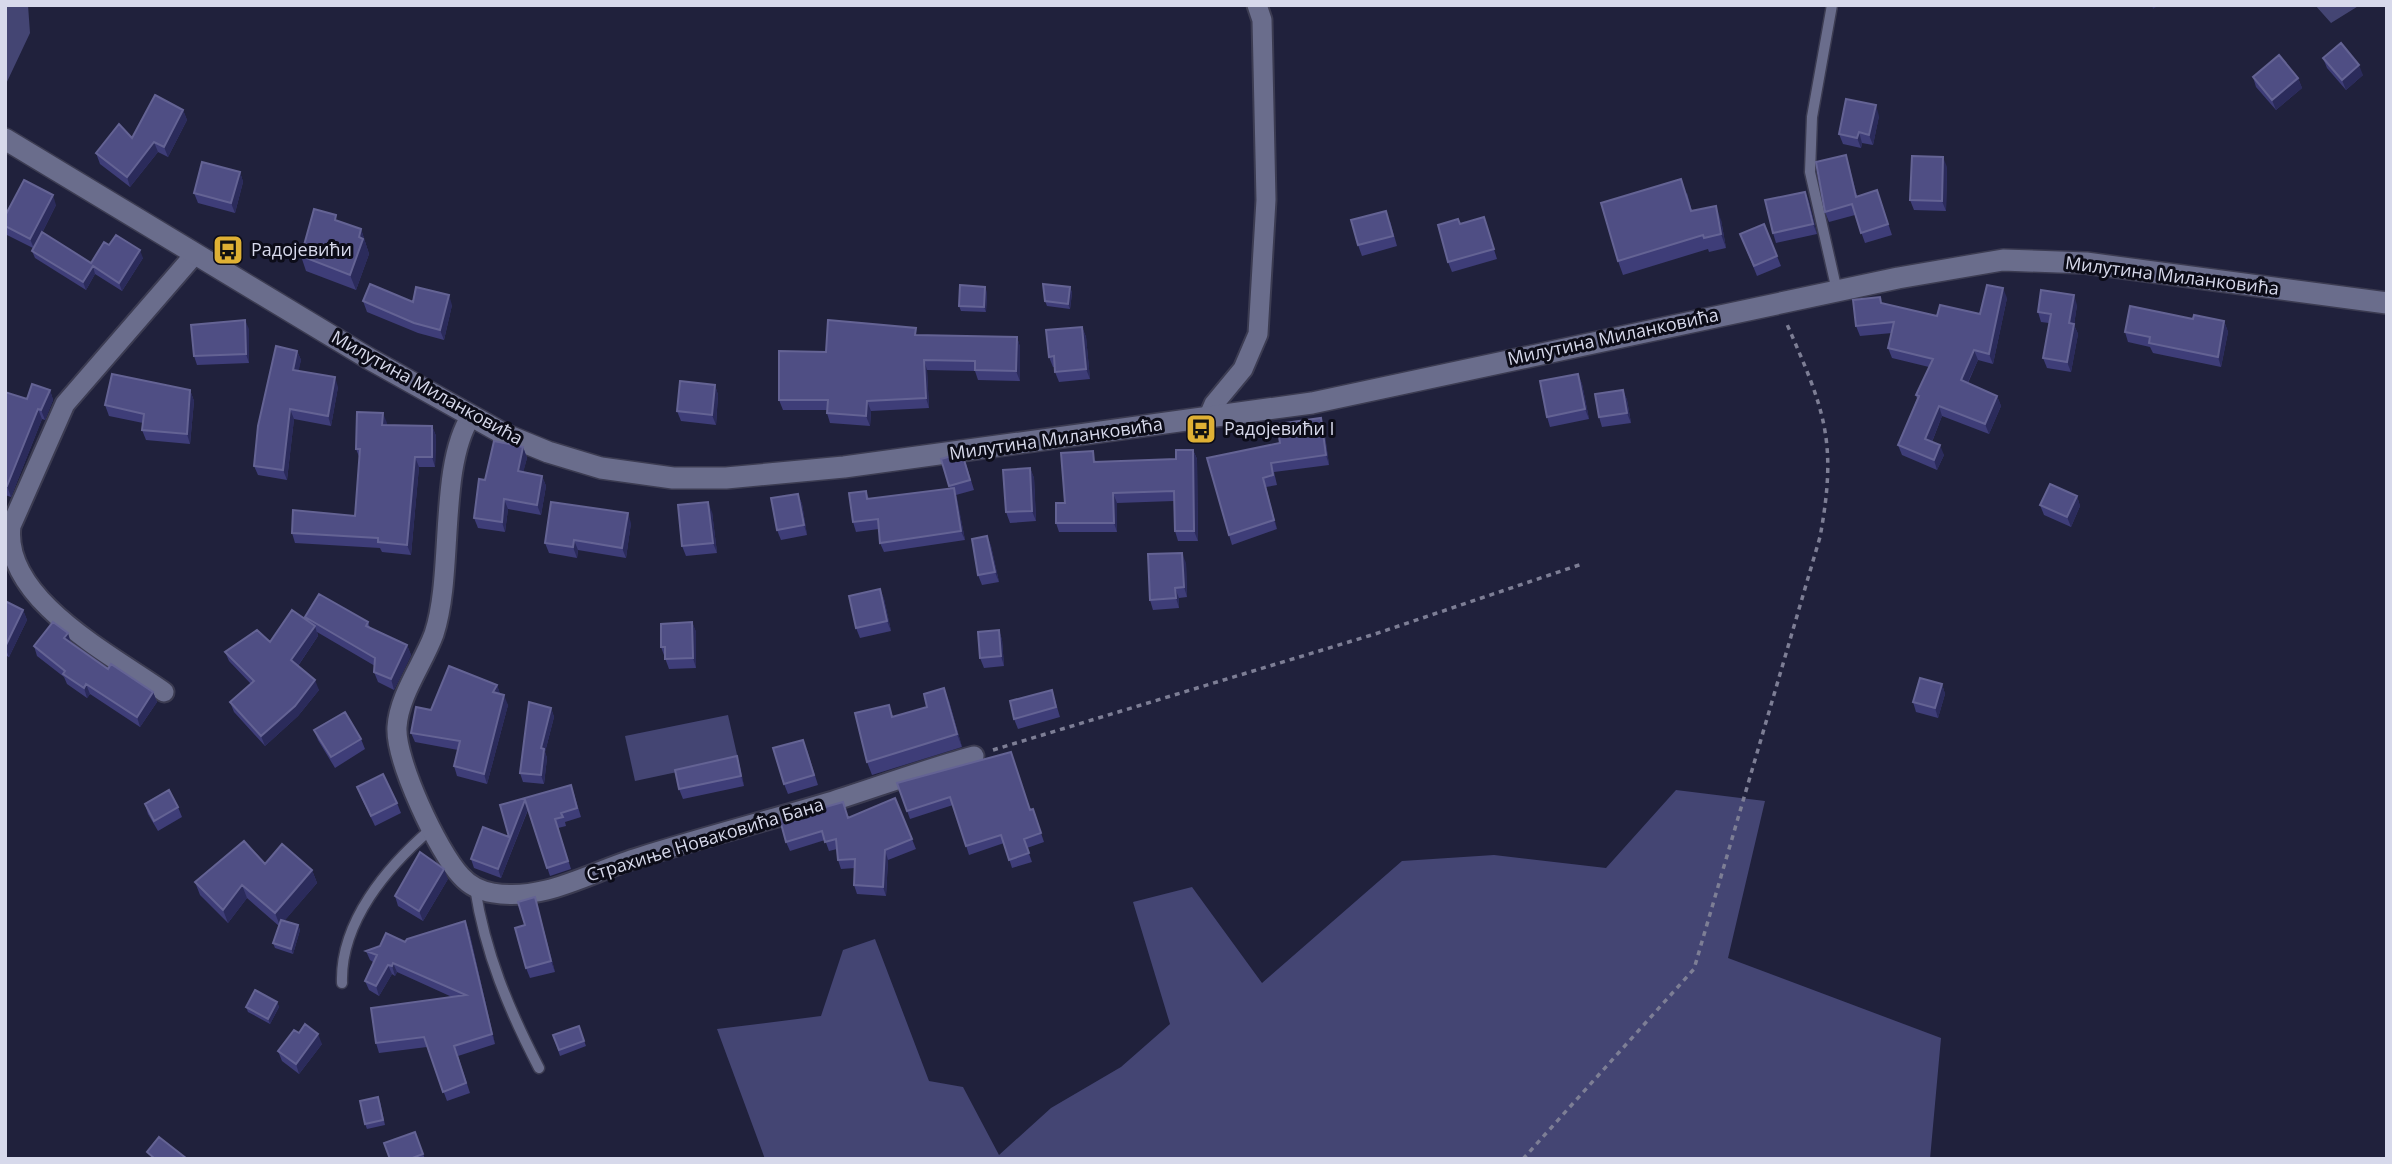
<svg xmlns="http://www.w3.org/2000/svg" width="2392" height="1164" viewBox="0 0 2392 1164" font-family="'Open Sans',sans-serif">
<rect width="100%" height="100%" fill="#20213c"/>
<path fill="#444573" d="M 5,5 L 28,5 L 30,33 L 5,86 Z
M 2315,5 L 2360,5 L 2331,23 Z
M 728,715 L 738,759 L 635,781 L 625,736 Z
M 1676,790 L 1765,801 L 1728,958 L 1941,1038 L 1930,1159 L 765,1159 L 717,1029 L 821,1016 L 843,950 L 875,939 L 929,1081 L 963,1087 L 999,1155 L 1051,1108 L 1121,1067 L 1170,1024 L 1133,902 L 1192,887 L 1262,983 L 1402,861 L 1494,855 L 1606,868 Z"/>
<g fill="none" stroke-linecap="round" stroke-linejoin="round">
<g stroke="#3c3c52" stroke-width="13">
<path id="lane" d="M 1832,5 L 1812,117 L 1810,172 L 1837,291
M 475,888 C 485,953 509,1010 539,1068
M 342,983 C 340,922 387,867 431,829"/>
</g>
<g stroke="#3c3c52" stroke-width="23">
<path id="street" d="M 471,416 C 438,467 454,574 434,634 C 423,664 399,695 397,727 C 395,760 438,852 461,876 C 469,885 481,891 493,893 C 545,902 592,871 640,857 C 704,837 769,820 833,801 C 880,786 926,769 974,756
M 1208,418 L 1214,404 L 1243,369 L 1258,334 L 1266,200 L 1262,20 L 1257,5
M 164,692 C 112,655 2,599 11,526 L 65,404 L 195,254"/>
</g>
<g stroke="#3c3c52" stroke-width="24">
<path id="secondary" d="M 5,139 L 368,358 L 504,434 L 548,452 L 601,468 L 673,478 L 726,478 L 844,467 L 1312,403 L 1898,278 L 2003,260 L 2086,263 L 2387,303"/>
</g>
<path stroke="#7d7e95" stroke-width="3.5" stroke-dasharray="5 5" stroke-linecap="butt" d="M 993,750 L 1375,634 L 1582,564
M 1523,1159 L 1694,969 L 1820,537 C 1838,440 1824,409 1786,322"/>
<use href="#lane" stroke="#6a6d8c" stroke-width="10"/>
<use href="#street" stroke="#6a6d8c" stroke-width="19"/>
<use href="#secondary" stroke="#6a6d8c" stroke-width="21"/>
</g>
<path fill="#3e3d78" d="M 2323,58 L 2363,75 L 2346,90 L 2327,68 Z
M 2253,77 L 2298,78 L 2302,88 L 2276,110 L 2256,87 Z
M 183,110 L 187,120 L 168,157 L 158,152 L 130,187 L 100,164 L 96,153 L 132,138 Z
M 1879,116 L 1873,145 L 1862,143 L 1861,148 L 1843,144 L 1839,134 Z
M 1846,155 L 1857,196 L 1877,190 L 1892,235 L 1865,243 L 1855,215 L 1829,222 L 1825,212 Z
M 1947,167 L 1946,211 L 1914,210 L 1910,200 Z
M 240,172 L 243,182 L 235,213 L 198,203 L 194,193 Z
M 1805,192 L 1809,202 L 1817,234 L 1776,243 L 1773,233 Z
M 1687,193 L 1692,211 L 1721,220 L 1726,248 L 1709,252 L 1708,249 L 1623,275 L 1618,261 Z
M 56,205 L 41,235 L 91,263 L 109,245 L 143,258 L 122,291 L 95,274 L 86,290 L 35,258 L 32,251 L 33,248 L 5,234 L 5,216 Z
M 1484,217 L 1497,259 L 1452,272 L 1448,262 L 1460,224 Z
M 339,221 L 361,229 L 369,254 L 356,290 L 306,271 L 301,256 Z
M 1390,221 L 1397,246 L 1362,256 L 1358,245 Z
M 1740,234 L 1777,256 L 1781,266 L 1757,276 Z
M 1070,287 L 1072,293 L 1070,309 L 1047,306 L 1045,301 Z
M 987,292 L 986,312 L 961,311 L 959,306 Z
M 2007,298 L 1993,364 L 1978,360 L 1968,383 L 1997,396 L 2001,406 L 1989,434 L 1942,416 L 1932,442 L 1944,455 L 1937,470 L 1902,455 L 1898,445 L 1917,399 L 1916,395 L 1929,367 L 1892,358 L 1888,348 L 1892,333 L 1860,336 L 1856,326 L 1883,304 L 1937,316 L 1980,314 Z
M 363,301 L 413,302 L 452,305 L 444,340 L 418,333 L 367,312 Z
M 2077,305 L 2074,325 L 2078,334 L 2071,372 L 2047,368 L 2043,358 L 2049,323 L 2041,322 L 2038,312 Z
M 2193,319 L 2224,321 L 2228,332 L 2221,367 L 2153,353 L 2150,347 L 2128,342 L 2125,332 Z
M 1082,327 L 1086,337 L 1090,379 L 1059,382 L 1055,372 L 1055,367 L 1053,367 L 1049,357 Z
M 249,329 L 249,363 L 197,365 L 194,356 Z
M 918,335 L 1017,337 L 1020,347 L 1020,381 L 978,380 L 975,371 L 927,370 L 929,408 L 871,411 L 870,426 L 830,423 L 827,413 L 827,410 L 783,410 L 779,400 L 826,352 Z
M 297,351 L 301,360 L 298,371 L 338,387 L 331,426 L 294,419 L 287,480 L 258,475 L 254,466 Z
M 1578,374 L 1582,384 L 1589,419 L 1550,427 L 1547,417 Z
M 715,385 L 718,395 L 716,425 L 681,421 L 677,411 Z
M 50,390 L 53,400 L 45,420 L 42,419 L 11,497 L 5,495 L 5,392 L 27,399 Z
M 190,390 L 194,401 L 190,444 L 146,440 L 142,430 L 143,423 L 109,416 L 105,405 Z
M 1623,390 L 1627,400 L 1631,423 L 1602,427 L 1599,417 Z
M 1321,418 L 1324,428 L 1329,465 L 1274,472 L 1277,485 L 1266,487 L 1277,529 L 1232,545 L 1229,535 L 1280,443 Z
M 387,423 L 386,425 L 432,426 L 436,436 L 435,467 L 419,467 L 411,555 L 382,552 L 380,548 L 295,543 L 292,533 L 355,516 L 360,459 L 356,449 Z
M 523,447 L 527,458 L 523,472 L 542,476 L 546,486 L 541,515 L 508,509 L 505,532 L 478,528 L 474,518 L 485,480 Z
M 1193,450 L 1197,459 L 1198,541 L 1178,541 L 1175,531 L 1174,501 L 1117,503 L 1117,532 L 1059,532 L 1056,523 L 1065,503 L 1096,460 L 1096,462 L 1176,459 Z
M 941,459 L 966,464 L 974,490 L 956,495 L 965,540 L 884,552 L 880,543 L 879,529 L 856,532 L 853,522 L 866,491 L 869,499 L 950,489 Z
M 1030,468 L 1034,478 L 1036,521 L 1010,523 L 1006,512 Z
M 798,494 L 802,504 L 807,535 L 781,540 L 777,530 Z
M 2077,496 L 2080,506 L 2071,527 L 2044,515 L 2040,505 Z
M 712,512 L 717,553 L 686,556 L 682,546 Z
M 631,523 L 626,558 L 578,550 L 577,558 L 549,553 L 545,543 Z
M 987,536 L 991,546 L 999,582 L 982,585 L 978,575 Z
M 1186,563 L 1187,597 L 1179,598 L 1179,608 L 1153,610 L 1150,600 Z
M 880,589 L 884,599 L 891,631 L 860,638 L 856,628 Z
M 5,601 L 23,610 L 27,620 L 9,657 L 5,655 Z
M 305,617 L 368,622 L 370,628 L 407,645 L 411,655 L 394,690 L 378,682 L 374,672 L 375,666 L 317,632 L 318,636 L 298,666 L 319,690 L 298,716 L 265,746 L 234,712 L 230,702 L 251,684 L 229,661 L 225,652 L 270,642 L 306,620 Z
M 692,622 L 696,632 L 696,668 L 669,669 L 661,647 Z
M 999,630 L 1002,640 L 1004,666 L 984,668 L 980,658 Z
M 71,643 L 108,669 L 153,692 L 157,702 L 140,727 L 90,694 L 87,698 L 67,684 L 64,677 L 37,656 L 34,646 Z
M 1942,684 L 1945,694 L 1938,718 L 1916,712 L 1913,702 Z
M 497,685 L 500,694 L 508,705 L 487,784 L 457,776 L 454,766 L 458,750 L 415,742 L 411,733 L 431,710 Z
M 1055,700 L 1060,717 L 1018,729 L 1014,719 Z
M 949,701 L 962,747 L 872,775 L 867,762 L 893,717 Z
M 551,708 L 554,717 L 545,752 L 547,758 L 544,784 L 523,782 L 520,773 Z
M 314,730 L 361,739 L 365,749 L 335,768 L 318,740 Z
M 807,750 L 818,785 L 788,794 L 784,784 Z
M 737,756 L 740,767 L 744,786 L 683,799 L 679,789 Z
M 897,783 L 1030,810 L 1033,809 L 1044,842 L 1027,848 L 1032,862 L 1012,868 L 1004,843 L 969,855 L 953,805 L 910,819 Z
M 357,787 L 397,803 L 401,813 L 375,826 L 361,797 Z
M 574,794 L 581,817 L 565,822 L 566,826 L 558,828 L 571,869 L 550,876 L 528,810 L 501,878 L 474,868 L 471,859 L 509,837 L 500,805 Z
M 145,804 L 178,807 L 182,817 L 158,831 L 148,814 Z
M 849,818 L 912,839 L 916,849 L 888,860 L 886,896 L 857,894 L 854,885 L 855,868 L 841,869 L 838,860 L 837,849 L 829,851 L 825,840 L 790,851 L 786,842 Z
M 312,870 L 317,883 L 284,921 L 298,925 L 300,930 L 293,954 L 275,948 L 273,943 L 279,926 L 247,898 L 228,923 L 200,895 L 195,882 Z
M 448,879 L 423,921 L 398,906 L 395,896 Z
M 538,908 L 555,972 L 530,978 L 526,968 L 525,925 Z
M 465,921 L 469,931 L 495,1044 L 458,1056 L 470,1093 L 447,1101 L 427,1047 L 379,1053 L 376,1043 L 452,997 L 397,972 L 395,976 L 392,974 L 379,996 L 369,990 L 365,981 L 373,962 L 370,960 L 366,951 L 405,942 Z
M 277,1002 L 279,1007 L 270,1024 L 248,1012 L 246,1007 Z
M 579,1026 L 586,1046 L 560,1056 L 553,1035 Z
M 299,1033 L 322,1044 L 299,1074 L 282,1061 L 278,1051 Z
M 380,1102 L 385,1125 L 367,1129 L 365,1124 Z
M 415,1132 L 425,1159 L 390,1159 Z"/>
<path fill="#2b2b5b" d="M 2152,5 L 2159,5 L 2153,9 Z
M 2359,65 L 2363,75 L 2346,90 L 2342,80 Z
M 2298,78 L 2302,88 L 2276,110 L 2272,100 Z
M 1876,105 L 1879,116 L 1873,145 L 1869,135 Z
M 183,110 L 187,120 L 168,157 L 164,147 Z
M 1859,132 L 1862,143 L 1861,148 L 1857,138 Z
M 154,142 L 158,152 L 130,187 L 127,177 Z
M 1846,155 L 1849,165 L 1860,207 L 1856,197 Z
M 1943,157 L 1947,167 L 1946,211 L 1942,201 Z
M 240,172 L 243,182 L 235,213 L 231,203 Z
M 1805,192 L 1809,202 L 1817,234 L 1813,224 Z
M 53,195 L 56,205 L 34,249 L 30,239 Z
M 1716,206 L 1721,220 L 1726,248 L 1721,234 Z
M 361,229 L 369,254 L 356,290 L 350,275 Z
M 140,250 L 143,258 L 122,291 L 119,283 Z
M 93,266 L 95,274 L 86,290 L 83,282 Z
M 985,287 L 987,292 L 986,312 L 984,307 Z
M 1070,287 L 1072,293 L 1070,309 L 1068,304 Z
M 2003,288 L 2007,298 L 1993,364 L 1989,354 Z
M 449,295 L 452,305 L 444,340 L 440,330 Z
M 2074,295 L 2077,305 L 2074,325 L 2078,334 L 2071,372 L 2067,362 L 2069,323 Z
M 245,320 L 249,329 L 249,363 L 246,354 Z
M 2224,321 L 2228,332 L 2221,367 L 2218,357 Z
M 1082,327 L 1086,337 L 1090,379 L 1086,369 Z
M 1017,337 L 1020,347 L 1020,381 L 1016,371 Z
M 1974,350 L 1978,360 L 1964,390 L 1961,380 Z
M 297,351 L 301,360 L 297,379 L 293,370 Z
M 924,360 L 927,370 L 929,408 L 926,398 Z
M 1578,374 L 1582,384 L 1589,419 L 1585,409 Z
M 335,377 L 338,387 L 331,426 L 328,416 Z
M 715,385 L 718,395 L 716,425 L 712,415 Z
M 50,390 L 53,400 L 45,420 L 41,410 Z
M 190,390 L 194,401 L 190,444 L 187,434 Z
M 1623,390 L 1627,400 L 1631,423 L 1627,413 Z
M 1997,396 L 2001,406 L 1989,434 L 1985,424 Z
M 867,401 L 871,411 L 870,426 L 866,416 Z
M 1939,406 L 1942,416 L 1929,449 L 1925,439 Z
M 38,409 L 42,419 L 11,497 L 7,486 Z
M 290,409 L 294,419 L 287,480 L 283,470 Z
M 383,413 L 387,423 L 386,435 L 382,425 Z
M 1321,418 L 1324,428 L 1329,465 L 1326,455 Z
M 432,426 L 436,436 L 435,467 L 432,457 Z
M 1940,445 L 1944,455 L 1937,470 L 1934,460 Z
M 523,447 L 527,458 L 521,481 L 518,471 Z
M 1193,450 L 1197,459 L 1198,541 L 1194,531 Z
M 415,457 L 419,467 L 411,555 L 407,545 Z
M 1030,468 L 1034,478 L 1036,521 L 1032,511 Z
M 542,476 L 546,486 L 541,515 L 537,505 Z
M 1263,478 L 1266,487 L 1277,529 L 1274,520 Z
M 954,488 L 957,498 L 965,540 L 961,531 Z
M 1113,493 L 1117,503 L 1117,532 L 1114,523 Z
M 798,494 L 802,504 L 807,535 L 804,525 Z
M 2077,496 L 2080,506 L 2071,527 L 2067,517 Z
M 504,499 L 508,509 L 505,532 L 502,522 Z
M 708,502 L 712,512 L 717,553 L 713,543 Z
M 628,513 L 631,523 L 626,558 L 622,548 Z
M 987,536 L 991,546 L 999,582 L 995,572 Z
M 574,540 L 578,550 L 577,558 L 573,547 Z
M 1182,553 L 1186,563 L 1187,597 L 1184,587 Z
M 1175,588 L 1179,598 L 1179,608 L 1176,598 Z
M 880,589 L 884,599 L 891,631 L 887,621 Z
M 23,610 L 27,620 L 9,657 L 5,647 Z
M 692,622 L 696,632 L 696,668 L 693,658 Z
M 315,626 L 318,636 L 295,670 L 291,660 Z
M 999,630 L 1002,640 L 1004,666 L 1001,656 Z
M 68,633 L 71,643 L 64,638 Z
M 407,645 L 411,655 L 394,690 L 391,679 Z
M 315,680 L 319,690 L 298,716 L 265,746 L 261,736 Z
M 86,684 L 90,694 L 87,698 L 84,688 Z
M 1942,684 L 1945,694 L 1938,718 L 1935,708 Z
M 497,685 L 500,694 L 493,692 Z
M 944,688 L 949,701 L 962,747 L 957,734 Z
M 153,692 L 157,702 L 140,727 L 137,717 Z
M 504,695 L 508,705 L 487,784 L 484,774 Z
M 551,708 L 554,717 L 545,752 L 547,758 L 544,784 L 541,775 L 541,748 Z
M 737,756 L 740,767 L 744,786 L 741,776 Z
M 525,800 L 528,809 L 501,878 L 498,869 Z
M 885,850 L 888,860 L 886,896 L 883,887 Z
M 444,869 L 448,879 L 423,921 L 419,911 Z
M 312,870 L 317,883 L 280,926 L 275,913 Z
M 242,885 L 247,898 L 228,923 L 223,910 Z
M 535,897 L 538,908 L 555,972 L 551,961 Z
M 465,921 L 469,931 L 495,1044 L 492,1034 Z
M 298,925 L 300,930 L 293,954 L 291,949 Z
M 393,963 L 397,972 L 395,976 L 392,966 Z
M 388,965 L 392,974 L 379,996 L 376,986 Z
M 277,1002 L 279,1007 L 270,1024 L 268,1019 Z
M 318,1034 L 322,1044 L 299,1074 L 296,1064 Z"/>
<path fill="#4f4e84" stroke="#646394" stroke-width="2" d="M 2341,43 L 2359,65 L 2342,80 L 2323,58 Z
M 2279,55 L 2298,78 L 2272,100 L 2253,77 Z
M 155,95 L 183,110 L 164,147 L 154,142 L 127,177 L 96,153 L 119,124 L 132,138 Z
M 1846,99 L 1876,105 L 1869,135 L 1859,132 L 1857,138 L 1839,134 Z
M 1846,155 L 1856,197 L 1877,190 L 1888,224 L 1861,233 L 1852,204 L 1825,212 L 1816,162 Z
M 1912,156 L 1943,157 L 1942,201 L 1910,200 Z
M 202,162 L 240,172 L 231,203 L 194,193 Z
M 1681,179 L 1691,211 L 1716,206 L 1721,234 L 1704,238 L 1703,235 L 1618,261 L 1601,203 Z
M 24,180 L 53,195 L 30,239 L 5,226 L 5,216 Z
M 1805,192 L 1813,224 L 1773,233 L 1765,200 Z
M 314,209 L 336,215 L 335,220 L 361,229 L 359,237 L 363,239 L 350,275 L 301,256 Z
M 1386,211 L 1393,236 L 1358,245 L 1351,220 Z
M 1484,217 L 1494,249 L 1448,262 L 1438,225 L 1458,219 L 1460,224 Z
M 1764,224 L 1777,256 L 1754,266 L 1740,234 Z
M 42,232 L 91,263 L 104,242 L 109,245 L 116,235 L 140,250 L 119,283 L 93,266 L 83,282 L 32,251 Z
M 370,284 L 413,302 L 416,287 L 449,295 L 440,330 L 414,323 L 363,301 Z
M 1043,284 L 1070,287 L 1068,304 L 1045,301 Z
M 960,285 L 985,287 L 984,307 L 959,306 Z
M 1987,285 L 2003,288 L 1989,354 L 1974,350 L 1961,380 L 1997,396 L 1985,424 L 1939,406 L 1925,439 L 1940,445 L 1934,460 L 1898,445 L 1919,396 L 1916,395 L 1933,359 L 1888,348 L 1894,322 L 1856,326 L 1853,300 L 1880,297 L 1881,303 L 1937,316 L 1940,305 L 1980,314 Z
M 2041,290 L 2074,295 L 2069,323 L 2074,324 L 2067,362 L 2043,358 L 2051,314 L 2038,312 Z
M 2130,306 L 2193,319 L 2194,315 L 2224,321 L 2218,357 L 2149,343 L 2150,337 L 2125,332 Z
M 245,320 L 246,354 L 194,356 L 191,325 Z
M 828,320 L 916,328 L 915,335 L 1017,337 L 1016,371 L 975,370 L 975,361 L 924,360 L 926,398 L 867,401 L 866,416 L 827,413 L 828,400 L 779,400 L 779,351 L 826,352 Z
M 1082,327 L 1086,369 L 1055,372 L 1054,356 L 1049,357 L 1046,330 Z
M 276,346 L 297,351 L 293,370 L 335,377 L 328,416 L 290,409 L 283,470 L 254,466 L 258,426 Z
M 112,374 L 190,390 L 187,434 L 142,430 L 144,414 L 105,405 Z
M 1578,374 L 1585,409 L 1547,417 L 1540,381 Z
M 680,381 L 715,385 L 712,415 L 677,411 Z
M 32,384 L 50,390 L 41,410 L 38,409 L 7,486 L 5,486 L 5,392 L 27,399 Z
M 1623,390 L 1627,413 L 1599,417 L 1595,394 Z
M 357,412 L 383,413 L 382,425 L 432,426 L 432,457 L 415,457 L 407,545 L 378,542 L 378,538 L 292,533 L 293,510 L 355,516 L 360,449 L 356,449 Z
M 1321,418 L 1326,455 L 1271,463 L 1273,475 L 1263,478 L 1274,520 L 1229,535 L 1207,458 L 1280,443 L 1277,424 Z
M 494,441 L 523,447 L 518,471 L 542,476 L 537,505 L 504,499 L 502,522 L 474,518 L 479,479 L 485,480 Z
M 1176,450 L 1193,450 L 1194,531 L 1175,531 L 1174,491 L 1113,493 L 1114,523 L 1056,523 L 1056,503 L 1065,503 L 1061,453 L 1093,451 L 1094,462 L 1176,459 Z
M 962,453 L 970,480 L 949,486 L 941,459 Z
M 1030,468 L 1032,511 L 1006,512 L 1003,470 Z
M 2050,484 L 2077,496 L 2067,517 L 2040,505 Z
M 954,488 L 961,531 L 880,543 L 878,519 L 853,522 L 849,493 L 866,491 L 867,499 Z
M 798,494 L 804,525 L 777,530 L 771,498 Z
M 551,502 L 628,513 L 622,548 L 574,540 L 573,547 L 545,543 Z
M 708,502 L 713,543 L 682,546 L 678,505 Z
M 987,536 L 995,572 L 978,575 L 972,539 Z
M 1182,553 L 1184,587 L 1175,588 L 1176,598 L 1150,600 L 1148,554 Z
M 880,589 L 887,621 L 856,628 L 849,596 Z
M 319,594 L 368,622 L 366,626 L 407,645 L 391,679 L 374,672 L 375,658 L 305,617 Z
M 5,601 L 23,610 L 5,647 Z
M 292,610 L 315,626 L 291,660 L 315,680 L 295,706 L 261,736 L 230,702 L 254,681 L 225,652 L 257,630 L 270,642 Z
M 53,622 L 68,633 L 64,638 L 108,669 L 111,664 L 153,692 L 137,717 L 86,684 L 84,688 L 63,674 L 65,671 L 34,646 Z
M 692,622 L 693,658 L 665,659 L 665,647 L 661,647 L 661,624 Z
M 999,630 L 1001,656 L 980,658 L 978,632 Z
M 449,666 L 497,685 L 493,692 L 504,695 L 484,774 L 454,766 L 460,741 L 411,733 L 416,707 L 431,710 Z
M 1920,678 L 1942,684 L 1935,708 L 1913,702 Z
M 944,688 L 957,734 L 867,762 L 855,713 L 889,705 L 892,717 L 927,707 L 924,694 Z
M 1052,690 L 1056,707 L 1014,719 L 1010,701 Z
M 529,702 L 551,708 L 541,748 L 544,749 L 541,775 L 520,773 Z
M 345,712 L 361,739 L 331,757 L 314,730 Z
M 803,740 L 814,775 L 784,784 L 773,748 Z
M 1011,752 L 1030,810 L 1033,809 L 1041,833 L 1024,839 L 1029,853 L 1009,860 L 1001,835 L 966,846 L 950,797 L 907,811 L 897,783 Z
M 737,756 L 741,776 L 679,789 L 675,770 Z
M 383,774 L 397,803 L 371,816 L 357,787 Z
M 571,785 L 577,808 L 561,813 L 563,817 L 555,819 L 568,861 L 547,868 L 525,800 L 498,869 L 471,859 L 483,827 L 509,837 L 500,805 Z
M 169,790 L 178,807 L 154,821 L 145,804 Z
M 895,798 L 912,839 L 885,850 L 883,887 L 854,885 L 855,859 L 838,860 L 836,839 L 825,842 L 822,831 L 786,842 L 780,820 L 843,802 L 848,818 Z
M 244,841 L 265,864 L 282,844 L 312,870 L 275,913 L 242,885 L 223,910 L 195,882 Z
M 420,852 L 444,869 L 419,911 L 395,896 Z
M 535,897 L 551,961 L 526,968 L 515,928 L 525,925 L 518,902 Z
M 281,920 L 298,925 L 291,949 L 273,943 Z
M 465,921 L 492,1034 L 454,1046 L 466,1083 L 443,1092 L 424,1037 L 376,1043 L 371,1008 L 466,995 L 393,963 L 392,966 L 388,965 L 376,986 L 365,981 L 377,955 L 366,951 L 380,946 L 386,933 L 405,942 L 407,939 Z
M 255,990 L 277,1002 L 268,1019 L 246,1007 Z
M 305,1024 L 318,1034 L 296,1064 L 278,1051 L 294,1030 L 299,1033 Z
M 579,1026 L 584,1041 L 559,1050 L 553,1035 Z
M 378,1097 L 383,1120 L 365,1124 L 360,1101 Z
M 415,1132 L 423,1154 L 410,1159 L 390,1159 L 384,1143 Z
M 159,1137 L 186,1158 L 185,1159 L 155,1159 L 147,1152 Z"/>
<defs>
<g id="bus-square" transform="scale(1.575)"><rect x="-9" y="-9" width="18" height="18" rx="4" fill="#dfb034" stroke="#0c0c18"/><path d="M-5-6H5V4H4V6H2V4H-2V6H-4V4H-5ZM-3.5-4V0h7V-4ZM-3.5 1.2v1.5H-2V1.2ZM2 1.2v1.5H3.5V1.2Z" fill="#111"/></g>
</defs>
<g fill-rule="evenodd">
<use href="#bus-square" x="228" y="250"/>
<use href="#bus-square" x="1201" y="429"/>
</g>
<g text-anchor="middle" stroke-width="6" stroke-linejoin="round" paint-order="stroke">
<g font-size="18" fill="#d7d9eb" stroke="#0c0c18" text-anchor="start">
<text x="251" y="256">Радојевићи</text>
<text x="1224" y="435">Радојевићи I</text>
</g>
<g font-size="18" fill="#d7d9eb" stroke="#0c0c18">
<text transform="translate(2172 276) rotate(7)" y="6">Милутина Миланковића</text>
<text transform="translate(1613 337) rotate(-12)" y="6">Милутина Миланковића</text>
<text transform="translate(427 388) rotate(29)" y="6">Милутина Миланковића</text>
<text transform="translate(1056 439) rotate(-8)" y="6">Милутина Миланковића</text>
<text transform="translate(705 840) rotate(-17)" y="6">Страхиње Новаковића Бана</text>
</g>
</g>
<rect width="2392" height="1164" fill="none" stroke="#d7d9eb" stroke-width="14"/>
</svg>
